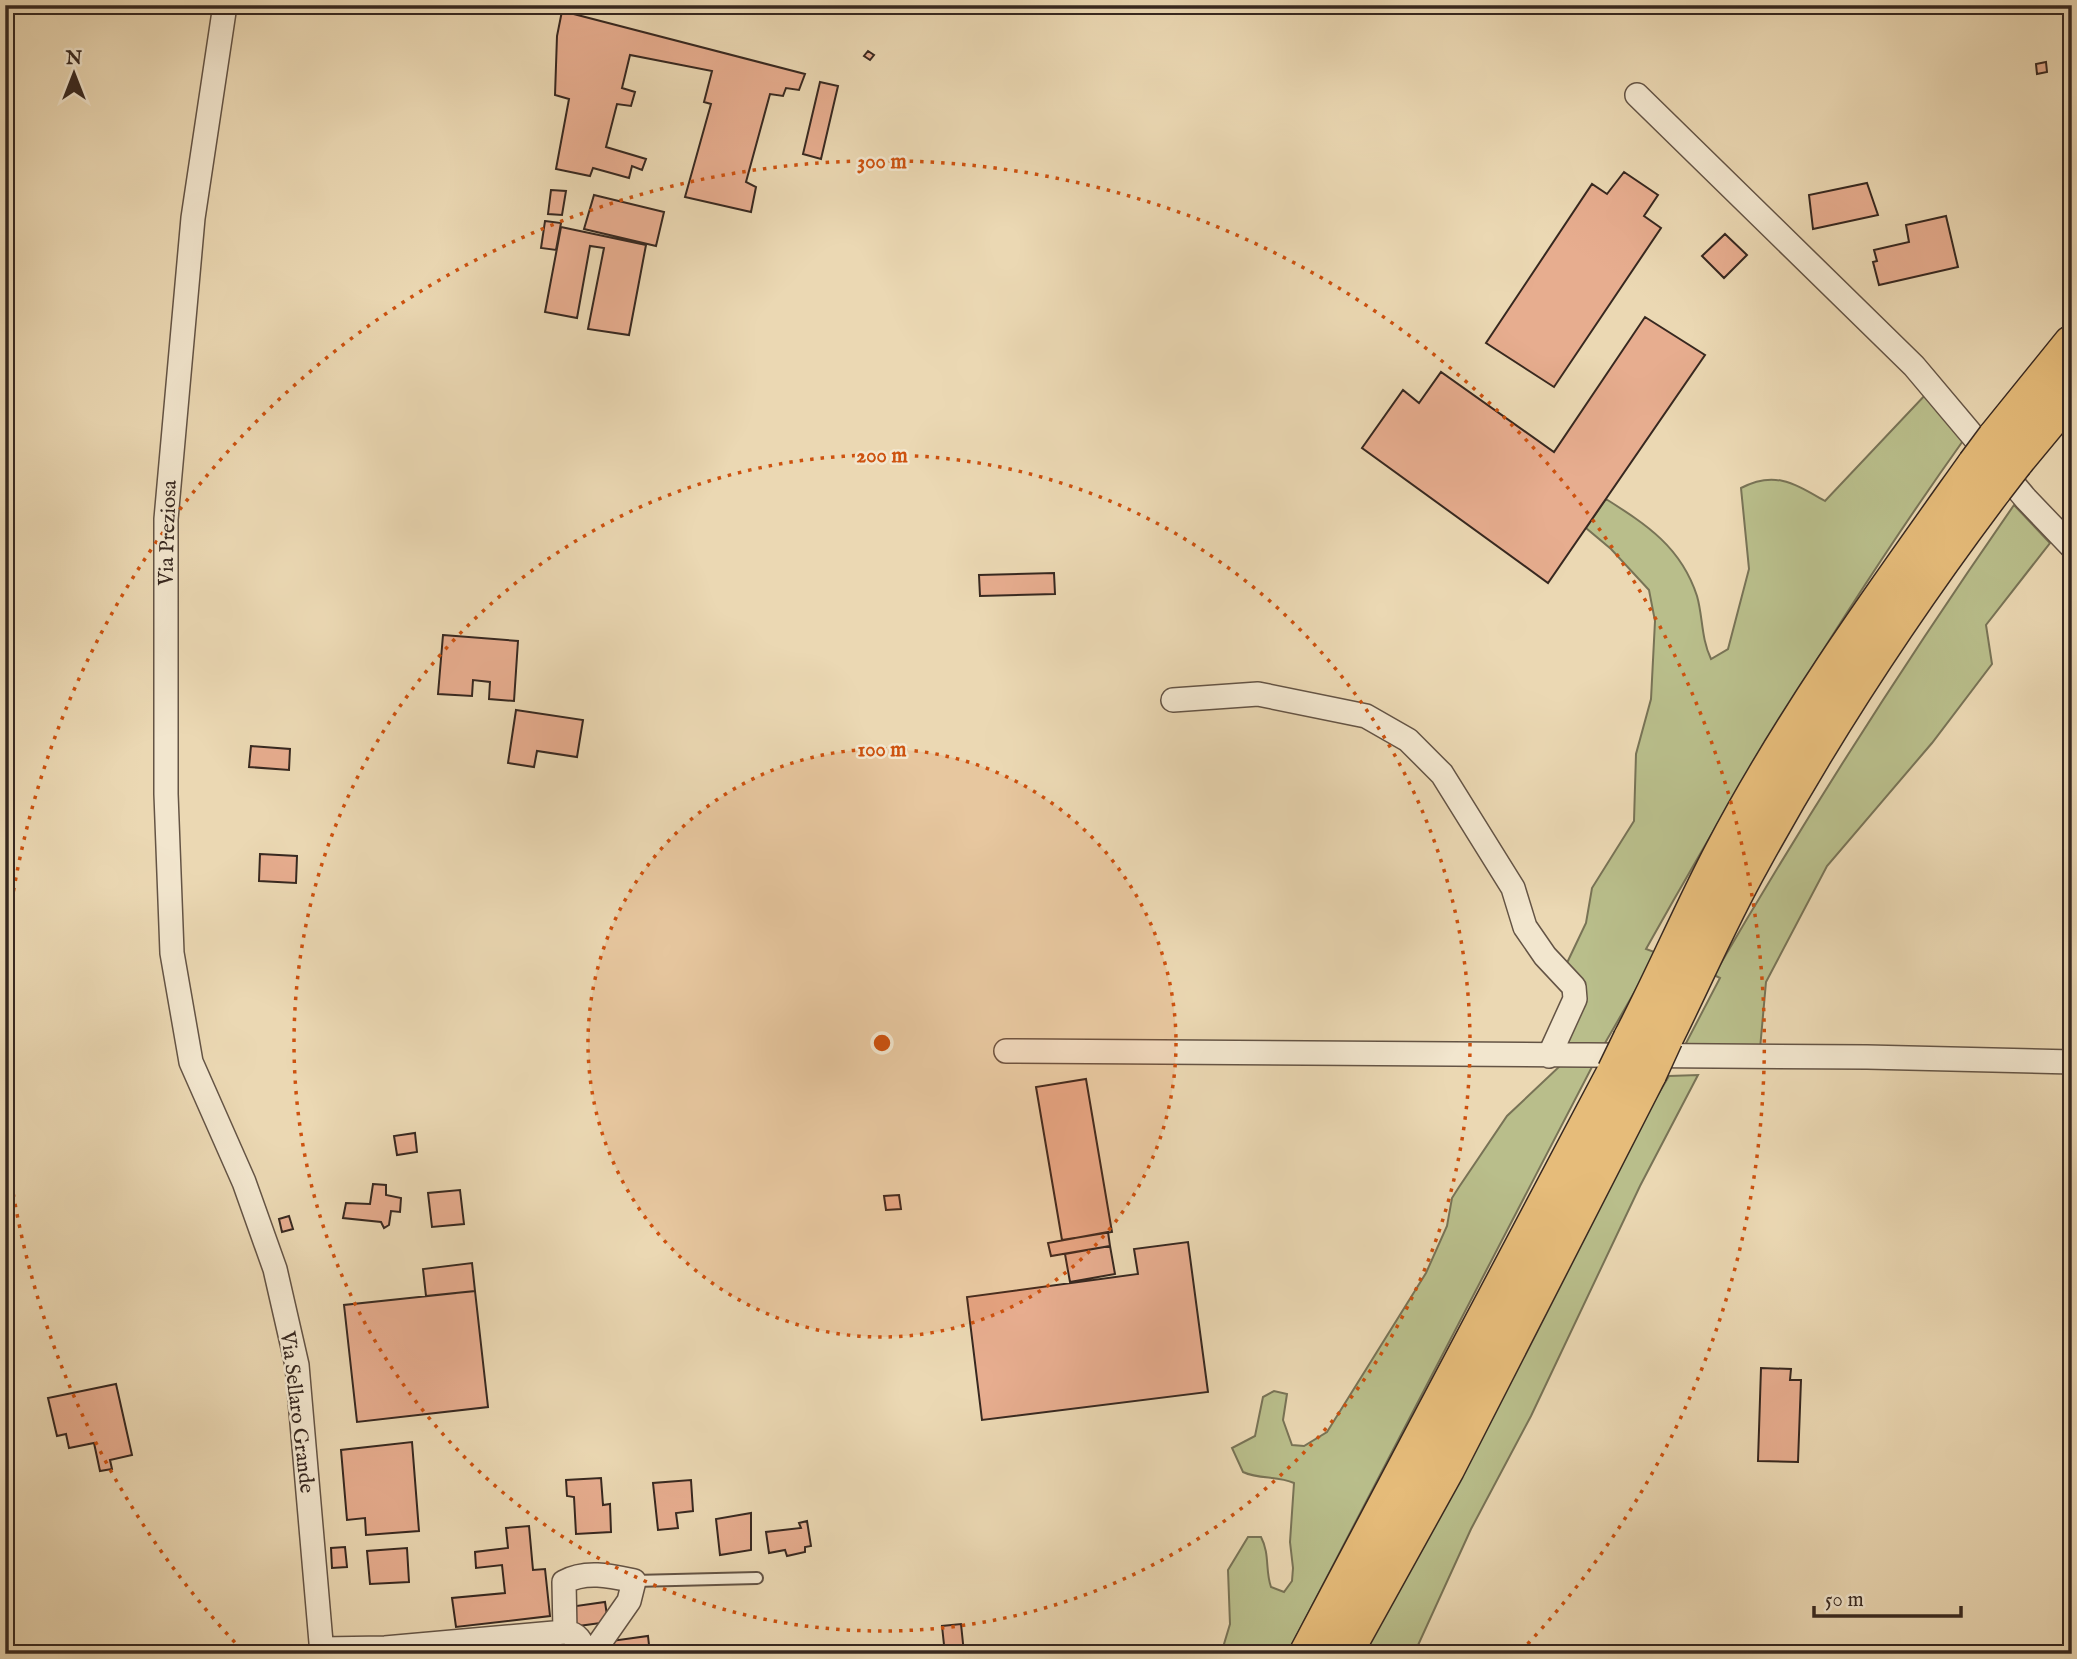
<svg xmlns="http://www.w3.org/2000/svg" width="2077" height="1659" viewBox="0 0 2077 1659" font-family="'IM FELL English',serif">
<rect width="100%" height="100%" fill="#ebd8b3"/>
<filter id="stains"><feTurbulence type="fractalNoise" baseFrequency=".00286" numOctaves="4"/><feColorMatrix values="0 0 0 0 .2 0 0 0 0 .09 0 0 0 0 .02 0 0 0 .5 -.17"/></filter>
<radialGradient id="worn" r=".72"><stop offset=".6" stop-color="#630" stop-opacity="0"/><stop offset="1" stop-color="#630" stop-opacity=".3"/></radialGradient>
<path fill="#b9be8b" stroke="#787356" stroke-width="2" d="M 1927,393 L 1965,438 C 1848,602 1744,774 1646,949 L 1657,953 L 1601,1050 L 1558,1049 L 1576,1013 L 1566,965 L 1586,923 L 1592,888 L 1634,821 L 1636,754 L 1651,699 L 1655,621 L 1649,590 L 1611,549 L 1586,528 L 1606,499 C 1647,525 1681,547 1697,596 C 1703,617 1701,638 1711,659 L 1728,649 L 1749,569 L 1741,488 C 1775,470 1795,484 1825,501 Z
M 2014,505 L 2050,543 L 1986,625 L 1992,664 L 1932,743 L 1827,866 L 1766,982 L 1760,1049 L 1684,1047 L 1720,978 L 1714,975 C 1808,813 1907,659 2014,505 Z
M 1562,1064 L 1593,1065 L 1287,1654 L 1221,1654 L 1230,1624 L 1228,1570 L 1248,1537 L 1261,1537 C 1270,1554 1265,1570 1271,1587 L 1284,1592 L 1292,1581 L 1293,1568 L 1290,1542 L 1294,1483 C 1277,1475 1260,1480 1243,1472 L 1232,1448 L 1255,1436 L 1263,1397 L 1274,1391 L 1287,1394 L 1283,1420 L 1292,1445 L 1304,1446 L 1327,1432 L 1426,1273 L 1447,1226 L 1452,1198 L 1459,1187 L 1507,1116 Z
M 1698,1075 L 1640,1186 L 1531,1416 L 1471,1529 L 1414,1654 L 1360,1654 L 1587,1215 L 1669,1076 Z"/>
<path fill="#e7ad8f" stroke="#372820" stroke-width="2" d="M 562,11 L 805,74 L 799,90 L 786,88 L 783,96 L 770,94 L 746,182 L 756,187 L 751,212 L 685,197 L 711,104 L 704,102 L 712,71 L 630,55 L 622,88 L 635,92 L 631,106 L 617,104 L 606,147 L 646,159 L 642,170 L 632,166 L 629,178 L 593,168 L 590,176 L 556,169 L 569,99 L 555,95 L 557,36 Z
M 868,51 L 874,55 L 870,60 L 864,56 Z
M 2046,62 L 2047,72 L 2037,74 L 2036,64 Z
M 820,82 L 838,86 L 821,159 L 803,154 Z
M 1624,172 L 1658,195 L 1644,216 L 1661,228 L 1554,387 L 1486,343 L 1592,184 L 1607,194 Z
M 1867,183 L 1878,215 L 1813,229 L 1809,195 Z
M 551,190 L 566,191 L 562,215 L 548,214 Z
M 594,195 L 664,212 L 656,246 L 584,229 Z
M 1946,216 L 1958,267 L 1879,285 L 1873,262 L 1877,261 L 1874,250 L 1909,242 L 1906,225 Z
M 545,221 L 561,223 L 556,250 L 541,248 Z
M 561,227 L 646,245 L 629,335 L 588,329 L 604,248 L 590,246 L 577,318 L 545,312 Z
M 1725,234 L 1747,255 L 1724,278 L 1702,256 Z
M 1645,317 L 1705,355 L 1548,583 L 1362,448 L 1403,390 L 1419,403 L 1441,372 L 1554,452 Z
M 1054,573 L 1055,594 L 980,596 L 979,575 Z
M 443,635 L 518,641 L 514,701 L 489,699 L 490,682 L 473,680 L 472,696 L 438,694 Z
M 516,710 L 583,720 L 577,757 L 537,751 L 534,767 L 508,763 Z
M 251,746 L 290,749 L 289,770 L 249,767 Z
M 260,854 L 297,856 L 296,883 L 259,881 Z
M 1086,1079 L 1112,1232 L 1062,1240 L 1036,1087 Z
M 415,1133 L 417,1152 L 397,1155 L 394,1136 Z
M 373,1184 L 386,1185 L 386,1195 L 401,1198 L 400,1212 L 391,1211 L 389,1225 L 384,1228 L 381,1222 L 343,1218 L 346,1203 L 370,1204 Z
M 460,1190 L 464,1224 L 432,1227 L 428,1193 Z
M 899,1195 L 901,1209 L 886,1210 L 884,1196 Z
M 289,1216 L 293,1229 L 282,1232 L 279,1219 Z
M 1108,1232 L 1110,1246 L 1051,1256 L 1048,1243 Z
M 1188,1242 L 1208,1392 L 982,1420 L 967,1297 L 1138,1274 L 1134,1249 Z
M 1110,1246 L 1115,1274 L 1070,1282 L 1065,1254 Z
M 472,1263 L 475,1291 L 426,1296 L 423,1269 Z
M 475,1291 L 488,1407 L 357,1422 L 344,1305 Z
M 1761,1368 L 1791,1369 L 1790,1380 L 1801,1380 L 1798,1462 L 1758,1461 Z
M 116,1384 L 132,1455 L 110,1460 L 112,1469 L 100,1471 L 94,1443 L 69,1448 L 66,1434 L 57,1436 L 48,1398 Z
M 412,1442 L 419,1531 L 366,1535 L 365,1518 L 347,1520 L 341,1450 Z
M 601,1478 L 603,1505 L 610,1504 L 611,1532 L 576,1534 L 574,1497 L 567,1496 L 566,1480 Z
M 691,1480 L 693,1511 L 676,1513 L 678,1528 L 658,1530 L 653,1483 Z
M 751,1513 L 751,1550 L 720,1555 L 716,1519 Z
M 807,1521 L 811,1546 L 805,1547 L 805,1552 L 787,1556 L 785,1550 L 769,1553 L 766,1532 L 801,1528 L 799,1523 Z
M 529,1526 L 533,1570 L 545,1569 L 550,1616 L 456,1627 L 452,1598 L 505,1593 L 502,1565 L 476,1568 L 475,1552 L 508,1548 L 506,1528 Z
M 345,1547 L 347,1567 L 332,1568 L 331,1548 Z
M 407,1548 L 409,1582 L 370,1584 L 367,1551 Z
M 605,1602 L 608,1622 L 571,1627 L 569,1607 Z
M 961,1624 L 964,1653 L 945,1654 L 942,1626 Z
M 648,1636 L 650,1654 L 612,1654 L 611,1641 Z
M 567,1638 L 568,1654 L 548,1654 L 547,1641 Z"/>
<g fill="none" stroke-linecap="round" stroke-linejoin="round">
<g stroke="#645445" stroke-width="14">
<path id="service" d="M 634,1581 L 757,1578"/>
</g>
<g stroke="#645445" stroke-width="26">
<path id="minor" d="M 225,5 L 193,218 L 166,519 L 166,794 L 172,953 L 191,1062 L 244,1182 L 275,1269 L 297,1365 L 322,1654
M 1637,95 L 1914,366 L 2026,499 L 2072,547
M 1173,700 L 1258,694 L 1366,716 L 1408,740 L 1442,774 L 1513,888 L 1525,927 L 1545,956 L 1574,987 L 1575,999 L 1549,1056
M 1006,1051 L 1867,1057 L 2072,1062
M 565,1632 L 564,1582 C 586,1570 611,1576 634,1581 L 629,1601 L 592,1654
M 321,1649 L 385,1648 L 565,1632 C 579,1634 581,1641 586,1654"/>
</g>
<g stroke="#372820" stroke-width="40">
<path id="trunk" d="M 1996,438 L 2072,344
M 2014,462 L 2072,392
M 1664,1038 C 1693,980 1719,919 1751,862 C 1822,732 1905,606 1994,488
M 1632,1039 C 1664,978 1691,914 1723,853 C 1795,716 1887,590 1976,465
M 1308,1654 L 1616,1072
M 1343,1654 L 1446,1468 L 1648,1073"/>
</g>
<use href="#service" stroke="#f2e6ce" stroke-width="10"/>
<use href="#minor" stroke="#f2e6ce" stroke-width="23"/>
<use href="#trunk" stroke="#e6bc7a" stroke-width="37"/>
<g stroke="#372820" stroke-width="40" stroke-linecap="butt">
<path id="trunk-bridge" d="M 1976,465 L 1996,438
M 1994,488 L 2014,462
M 1616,1072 L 1632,1039
M 1648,1073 L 1664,1038"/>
</g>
<use href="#trunk-bridge" stroke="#e6bc7a" stroke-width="37"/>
</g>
<circle cx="882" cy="1043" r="294" fill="#cd520f" fill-opacity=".12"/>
<g fill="none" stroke="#cd520f" stroke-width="3.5" stroke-dasharray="3.5 7">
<circle cx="882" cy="1043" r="294"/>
<circle cx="882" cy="1043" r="588"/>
<path d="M242 1650A882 882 0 0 1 6 1143M6 943A882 882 0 1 1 1522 1650"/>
</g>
<g text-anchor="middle" stroke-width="5" stroke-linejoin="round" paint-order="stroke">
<g font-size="21" fill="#372820" stroke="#f2e6ce">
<text transform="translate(167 533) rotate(-88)" y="7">Via Preziosa</text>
<text transform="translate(298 1412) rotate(83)" y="7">Via Sellaro Grande</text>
</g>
</g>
<circle cx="882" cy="1043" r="10" fill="#cd520f" stroke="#f2e6ce" stroke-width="3.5"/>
<g font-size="21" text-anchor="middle" font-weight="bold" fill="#cd520f" stroke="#f2e6ce" stroke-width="5" stroke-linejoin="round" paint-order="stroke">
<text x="882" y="168">300 m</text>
<text x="882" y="462">200 m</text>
<text x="882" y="756">100 m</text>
</g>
<rect width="2077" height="1659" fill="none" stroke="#ebd8b3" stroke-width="28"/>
<rect x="7" y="7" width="2063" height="1645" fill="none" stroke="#372820" stroke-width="3.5"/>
<rect x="14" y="14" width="2049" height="1631" fill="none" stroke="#372820" stroke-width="2"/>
<g transform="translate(74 74)" stroke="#f2e6ce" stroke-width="5" paint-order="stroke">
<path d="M0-5L12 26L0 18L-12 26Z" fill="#372820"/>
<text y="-10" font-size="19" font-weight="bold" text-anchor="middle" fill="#372820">N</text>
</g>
<path d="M1814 1606v10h147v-10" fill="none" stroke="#372820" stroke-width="3.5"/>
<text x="1825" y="1606" font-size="21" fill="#372820" stroke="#f2e6ce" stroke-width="5" paint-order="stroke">50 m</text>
<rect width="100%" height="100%" filter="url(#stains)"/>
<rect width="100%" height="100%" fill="url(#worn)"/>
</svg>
